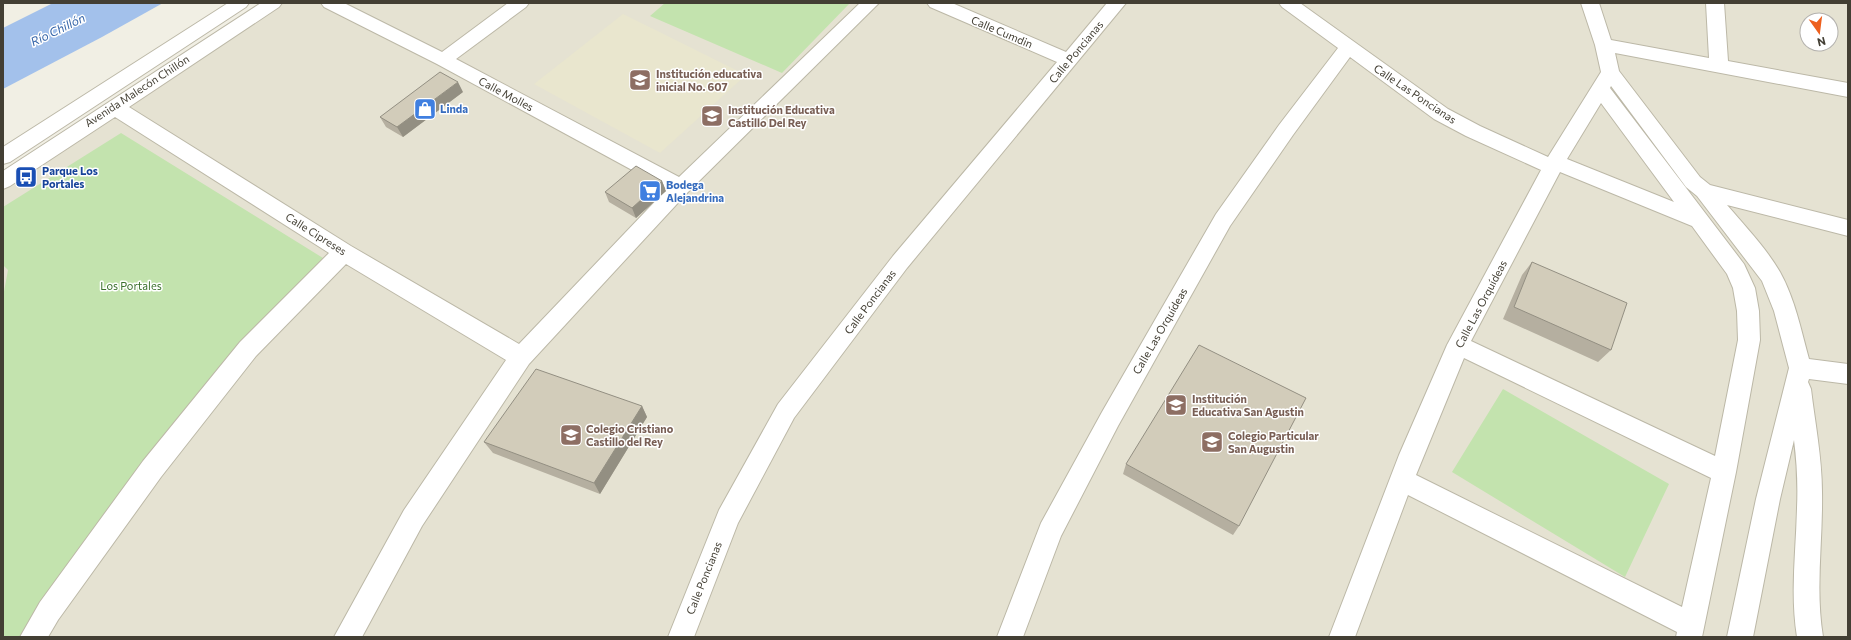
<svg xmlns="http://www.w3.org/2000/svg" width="1851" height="640" viewBox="0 0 1851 640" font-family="Commissioner,sans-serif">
<rect width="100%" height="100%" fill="#f1efe4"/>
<path fill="#e5e2d2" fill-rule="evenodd" d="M 277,3 L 1848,3 L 1848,637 L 3,637 L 3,189 ZM 1807,20 L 1831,20 L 1831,44 L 1807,44 Z"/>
<path fill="#e9e6ce" d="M 623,14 L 746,75 L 660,153 L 534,84 Z"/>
<path fill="#c3e3ae" d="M 665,3 L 850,3 L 782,73 L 650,16 Z
M 121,133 L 323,258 L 198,398 L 19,637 L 3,637 L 3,297 L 8,270 L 3,265 L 3,207 Z
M 1503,389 L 1669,484 L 1625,577 L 1452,472 Z"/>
<path fill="#a3c1eb" d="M 53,3 L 163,3 L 102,37 L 3,89 L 3,28 Z"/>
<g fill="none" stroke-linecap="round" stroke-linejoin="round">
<g stroke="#bcb8a7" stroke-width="2">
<path id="minor" d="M 228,3 L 249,3 L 246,7 L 10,162 L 3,164 L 3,147 Z
M 261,3 L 282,3 L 279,7 L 129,107 L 351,246 L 519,344 L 667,189 L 437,64 L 324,7 L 321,3 L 344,3 L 442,52 L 508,3 L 529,3 L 526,7 L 456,59 L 679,177 L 860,3 L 879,3 L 688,192 L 529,364 L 422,526 L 362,637 L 334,637 L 404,510 L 506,360 L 346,264 L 256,356 L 161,477 L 58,620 L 48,637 L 20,637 L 40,602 L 143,461 L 240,342 L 329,253 L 115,117 L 10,186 L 3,189 L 3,171 Z
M 927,3 L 952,3 L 1066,52 L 1107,3 L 1126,3 L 907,268 L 794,418 L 738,523 L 694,637 L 668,637 L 719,510 L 778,404 L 893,256 L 1057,62 L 930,7 Z
M 1279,3 L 1300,3 L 1448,109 L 1480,126 L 1548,157 L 1601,72 L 1595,45 L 1581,3 L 1599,3 L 1611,40 L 1709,58 L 1706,3 L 1724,3 L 1728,61 L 1848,83 L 1848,97 L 1615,53 L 1619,71 L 1700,177 L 1710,185 L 1848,220 L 1848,236 L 1727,205 C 1745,226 1766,248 1780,272 C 1795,299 1801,330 1809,359 L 1848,364 L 1848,384 L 1809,379 L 1808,382 L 1811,389 C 1815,423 1822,457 1822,492 C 1823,541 1815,588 1823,637 L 1797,637 C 1790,593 1796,552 1797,508 C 1798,485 1797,463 1794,440 L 1780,499 L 1753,637 L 1727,637 L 1756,499 L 1789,368 L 1774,311 L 1762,281 L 1697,196 L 1686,187 L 1611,86 L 1610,88 L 1744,264 L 1755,288 L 1759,311 L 1760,340 L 1736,472 L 1702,637 L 1676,637 L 1677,632 L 1408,495 L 1355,637 L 1329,637 L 1399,455 L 1447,345 L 1541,170 L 1466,136 L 1434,119 L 1350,57 L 1293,135 L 1230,226 L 1118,426 L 1061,536 L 1023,637 L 997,637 L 1041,523 L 1102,412 L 1216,214 L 1279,125 L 1338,48 L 1282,7 ZM 1601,103 L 1674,202 L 1567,159 ZM 1560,172 L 1692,226 L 1727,274 L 1733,288 L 1737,311 L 1738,340 L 1715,456 L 1471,341 ZM 1464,358 L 1711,478 L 1682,607 L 1416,475 Z"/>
</g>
<use href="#minor" fill="#fff" fill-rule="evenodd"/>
</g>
<path fill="#b5afa0" d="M 463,92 L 403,137 L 386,127 L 380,117 Z
M 662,181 L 666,191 L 636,218 L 609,202 L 605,192 Z
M 1532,262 L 1611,350 L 1598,362 L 1503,319 L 1522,275 Z
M 642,406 L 647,417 L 600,494 L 493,453 L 484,442 Z
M 1126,464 L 1239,526 L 1233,535 L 1123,474 Z"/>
<path fill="#938f82" d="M 458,82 L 463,92 L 403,137 L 397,127 Z
M 662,181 L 666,191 L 636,218 L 632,208 Z
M 642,406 L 647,417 L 600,494 L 594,483 Z"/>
<path fill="#d2ccba" stroke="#938f82" d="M 440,72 L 458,82 L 397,127 L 380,117 Z
M 636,166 L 662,181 L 632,208 L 605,192 Z
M 1532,262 L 1627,303 L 1611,350 L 1514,307 Z
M 1199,345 L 1306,398 L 1239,526 L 1126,464 Z
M 536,369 L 642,406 L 594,483 L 484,442 Z"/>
<defs>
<g id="school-square" transform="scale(1.15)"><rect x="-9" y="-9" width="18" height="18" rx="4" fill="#8d6e63" stroke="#fff"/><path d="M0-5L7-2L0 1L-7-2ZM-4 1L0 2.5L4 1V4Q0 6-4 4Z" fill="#fff"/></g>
<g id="shop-square" transform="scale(1.15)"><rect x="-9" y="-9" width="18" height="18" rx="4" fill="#3f7fe0" stroke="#fff"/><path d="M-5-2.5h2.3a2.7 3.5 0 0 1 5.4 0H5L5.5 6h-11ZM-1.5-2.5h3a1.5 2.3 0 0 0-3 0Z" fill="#fff"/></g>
<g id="bus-square" transform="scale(1.15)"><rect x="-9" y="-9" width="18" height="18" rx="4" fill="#1a4fb4" stroke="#fff"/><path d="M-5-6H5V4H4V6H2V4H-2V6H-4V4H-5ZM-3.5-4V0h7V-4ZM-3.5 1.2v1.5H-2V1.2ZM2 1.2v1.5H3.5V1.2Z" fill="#fff"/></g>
<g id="supermarket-square" transform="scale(1.15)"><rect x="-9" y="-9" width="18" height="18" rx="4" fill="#3f7fe0" stroke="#fff"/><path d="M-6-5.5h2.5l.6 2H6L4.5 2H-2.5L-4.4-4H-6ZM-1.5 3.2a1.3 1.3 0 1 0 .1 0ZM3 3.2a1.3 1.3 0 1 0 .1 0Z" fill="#fff"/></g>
</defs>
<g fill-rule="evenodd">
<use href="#school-square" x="640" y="80"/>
<use href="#shop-square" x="425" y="109"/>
<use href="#school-square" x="712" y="116"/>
<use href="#bus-square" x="26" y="177"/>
<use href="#supermarket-square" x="650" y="191"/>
<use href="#school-square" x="1176" y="405"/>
<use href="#school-square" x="571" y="435"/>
<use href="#school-square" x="1212" y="442"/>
</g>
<g text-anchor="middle" stroke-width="3" stroke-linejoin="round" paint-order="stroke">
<g font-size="11" fill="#433f34" stroke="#fff">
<text transform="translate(1002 32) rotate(23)" y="4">Calle Cumdin</text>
<text transform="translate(1076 52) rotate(-50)" y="4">Calle Poncianas</text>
<text transform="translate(137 91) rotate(-33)" y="4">Avenida Malecón Chillón</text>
<text transform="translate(506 94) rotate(28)" y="4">Calle Molles</text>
<text transform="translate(1415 94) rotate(34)" y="4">Calle Las Poncianas</text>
<text transform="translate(316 234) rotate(32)" y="4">Calle Cipreses</text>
<text transform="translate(870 302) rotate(-53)" y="4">Calle Poncianas</text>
<text transform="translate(1481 304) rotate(-62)" y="4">Calle Las Orquídeas</text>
<text transform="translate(1160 331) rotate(-60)" y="4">Calle Las Orquídeas</text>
<text transform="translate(704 578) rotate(-68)" y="4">Calle Poncianas</text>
</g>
<g font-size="11" font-weight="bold" fill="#785e54" stroke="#fff" text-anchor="start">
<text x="656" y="78">Institución educativa<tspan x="656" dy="13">inicial No. 607</tspan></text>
<text x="728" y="114">Institución Educativa<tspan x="728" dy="13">Castillo Del Rey</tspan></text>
<text x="1192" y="403">Institución<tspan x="1192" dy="13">Educativa San Agustin</tspan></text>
<text x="586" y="433">Colegio Cristiano<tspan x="586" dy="13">Castillo del Rey</tspan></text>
<text x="1228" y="440">Colegio Particular<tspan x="1228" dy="13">San Augustin</tspan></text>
</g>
<g font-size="11" font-weight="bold" fill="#366cbe" stroke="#fff" text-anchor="start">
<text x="440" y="113">Linda</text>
<text x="666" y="189">Bodega<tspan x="666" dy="13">Alejandrina</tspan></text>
</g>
<g font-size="11" font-weight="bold" fill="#164399" stroke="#fff" text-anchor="start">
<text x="42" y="175">Parque Los<tspan x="42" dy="13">Portales</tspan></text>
</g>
<g font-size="11" fill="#3a702c" stroke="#fff">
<text x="131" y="290">Los Portales</text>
</g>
<g font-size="12" font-style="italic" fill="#3464a8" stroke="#fff">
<text transform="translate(58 30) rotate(-26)" y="4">Río Chillón</text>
</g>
</g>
<rect width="1851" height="640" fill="none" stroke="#433f34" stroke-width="8"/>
<g transform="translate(1819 32) rotate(166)"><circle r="19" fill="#ffffff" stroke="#b4b2ae"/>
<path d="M0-3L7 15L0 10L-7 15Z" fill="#ed601e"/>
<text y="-6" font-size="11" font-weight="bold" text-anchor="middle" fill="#433f34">N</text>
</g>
</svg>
